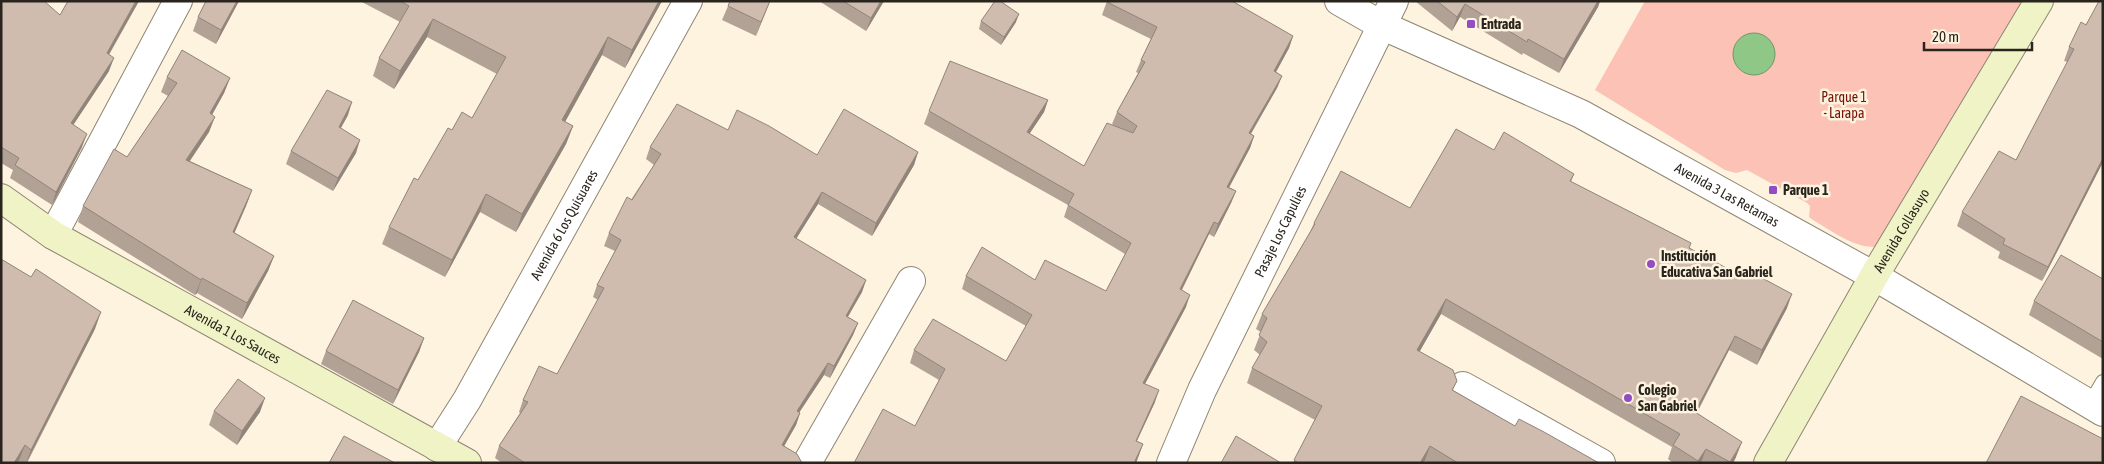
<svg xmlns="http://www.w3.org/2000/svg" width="2104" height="464" viewBox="0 0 2104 464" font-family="'Asap Condensed',sans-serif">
<rect width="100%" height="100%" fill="#fdf3df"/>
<path fill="#fcc2b6" d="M 1645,1 L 2024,1 L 1876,247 C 1854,248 1832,231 1813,220 L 1809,217 L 1810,206 L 1807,203 L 1747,170 L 1736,173 L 1725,170 L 1595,90 Z"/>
<path fill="#8fc886" stroke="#709767" d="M1733 54a21 21 0 1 1 42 0a21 21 0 1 1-42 0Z"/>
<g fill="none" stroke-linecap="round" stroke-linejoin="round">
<g stroke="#8e8573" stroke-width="16">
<path id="lane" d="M 2090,404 L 2103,382"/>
</g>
<g stroke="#8e8573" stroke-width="30">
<g id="street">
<path id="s1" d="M 1339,1 L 1381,25 L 1581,114 L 1874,276 L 2103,412"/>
<path d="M 53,235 L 178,1"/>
<path d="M 1463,386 L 1601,463"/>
<path id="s2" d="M 437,447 L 467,400 L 688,1"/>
<path d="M 807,463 L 911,281"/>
<path id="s3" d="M 1171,463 L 1202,390 L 1394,1"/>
</g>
</g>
<g stroke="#8e8573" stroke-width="30">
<g id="secondary">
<path id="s4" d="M 1,198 L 53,235 L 467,463"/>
<path id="s5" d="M 1768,463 L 1874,276 L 2039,1"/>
</g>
</g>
<use href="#lane" stroke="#fff" stroke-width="14"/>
<use href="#street" stroke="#fff" stroke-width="28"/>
<use href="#secondary" stroke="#f0f3c6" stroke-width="28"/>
</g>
<path fill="#b2a296" d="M 1,1 L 60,15 L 68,1 L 139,1 L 109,55 L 109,71 L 73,125 L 82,147 L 52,205 L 10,178 L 13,170 L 1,163 Z
M 206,1 L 239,1 L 216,44 L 193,31 L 198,17 Z
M 360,1 L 662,1 L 625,68 L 602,55 L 565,122 L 573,126 L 566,144 L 516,232 L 480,212 L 445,277 L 382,244 L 389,227 L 418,180 L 452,130 L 472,118 L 497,74 L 427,37 L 394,89 L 373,76 L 379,58 L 400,22 Z
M 770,1 L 756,36 L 722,20 L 728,6 Z
M 819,1 L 884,1 L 866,31 Z
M 1107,1 L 1293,36 L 1289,48 L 1276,72 L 1282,76 L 1277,88 L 1251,134 L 1254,136 L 1250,148 L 1229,187 L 1236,191 L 1231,203 L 1214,237 L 1209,234 L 1182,290 L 1186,307 L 1145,384 L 1155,402 L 1137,441 L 1143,444 L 1136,463 L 854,463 L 915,426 L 939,380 L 910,363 L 914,350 L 1006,361 L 1026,326 L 962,289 L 966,276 L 1035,280 L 1106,291 L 1125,254 L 1064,217 L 1068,205 L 924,124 L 929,111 L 1048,100 L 1044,112 L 1029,134 L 1084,166 L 1116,127 L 1112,124 L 1117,112 L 1138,73 L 1136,72 L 1141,60 L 1151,39 L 1102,15 Z
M 1415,1 L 1600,1 L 1598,7 L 1559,73 L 1523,53 L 1522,55 L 1460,17 L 1452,31 Z
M 2103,1 L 2103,162 L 2042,281 L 1998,258 L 2000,252 L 1957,226 L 1962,212 L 2016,160 L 2068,62 L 2064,61 L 2069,47 Z
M 981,21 L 1016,22 L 1001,45 L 979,29 Z
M 167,77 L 230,78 L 224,93 L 212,115 L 209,132 L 190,161 L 252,190 L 246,206 L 234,233 L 274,256 L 268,271 L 242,319 L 197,293 L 195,295 L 78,222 L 83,206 L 127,157 L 168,96 L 161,92 Z
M 348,115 L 341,128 L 356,153 L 333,191 L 286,164 L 291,151 Z
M 728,130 L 817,155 L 918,152 L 914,165 L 872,236 L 818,204 L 796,239 L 866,280 L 862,292 L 848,317 L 858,323 L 853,335 L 830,378 L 824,375 L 799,413 L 800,413 L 796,425 L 784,446 L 802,463 L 502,463 L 495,458 L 499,446 L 520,413 L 519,412 L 523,400 L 557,374 L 598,300 L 593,297 L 597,285 L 615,251 L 604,246 L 609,233 L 654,165 L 646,159 L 650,147 Z
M 1494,150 L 1574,174 L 1571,182 L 1690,248 L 1787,308 L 1757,365 L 1729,350 L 1697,413 L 1736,457 L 1733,463 L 1673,463 L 1668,459 L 1672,447 L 1441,314 L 1419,352 L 1457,381 L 1453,390 L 1515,426 L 1599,463 L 1428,463 L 1425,461 L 1424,463 L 1293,463 L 1315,420 L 1247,383 L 1252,368 L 1260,355 L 1254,350 L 1261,332 L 1256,329 L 1262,314 L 1310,232 L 1314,223 L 1410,208 Z
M 2103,279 L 2103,359 L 2029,315 L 2034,301 Z
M 95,329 L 27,463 L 20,463 L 19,462 L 1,463 Z
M 424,338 L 419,352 L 393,404 L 321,364 L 326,351 Z
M 214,411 L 260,412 L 237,445 L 209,425 Z"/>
<path fill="#91847a" d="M 136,1 L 139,1 L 102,66 L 107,53 Z
M 237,1 L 239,1 L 216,44 L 221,30 Z
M 659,1 L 662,1 L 625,68 L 632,50 Z
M 770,1 L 756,36 L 761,22 Z
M 881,1 L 884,1 L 866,31 L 871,18 Z
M 1598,1 L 1600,1 L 1598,7 L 1559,73 L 1564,59 Z
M 1465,4 L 1460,17 L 1452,31 L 1457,17 Z
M 1019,14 L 1016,22 L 1001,45 L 1004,37 Z
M 433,19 L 427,37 L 394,89 L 400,71 Z
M 1293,36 L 1289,48 L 1270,83 L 1274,71 Z
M 608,37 L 602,55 L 556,138 L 562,120 Z
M 114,58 L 109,71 L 66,136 L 71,123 Z
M 1282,76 L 1277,88 L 1244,145 L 1249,133 Z
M 230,78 L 224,93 L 204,129 L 210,113 Z
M 1048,100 L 1044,112 L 1022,145 L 1027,132 Z
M 352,102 L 348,115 L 334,140 L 339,127 Z
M 215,117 L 209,132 L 180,175 L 186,160 Z
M 573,126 L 566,144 L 516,232 L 522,214 Z
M 87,134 L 82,147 L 52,205 L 56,192 Z
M 1254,136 L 1250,148 L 1223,199 L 1227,187 Z
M 360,140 L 356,153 L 333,191 L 338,178 Z
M 918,152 L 914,165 L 872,236 L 876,223 Z
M 2103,158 L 2103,162 L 2042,281 L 2048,267 Z
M 252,190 L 246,206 L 228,248 L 233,232 Z
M 1236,191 L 1231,203 L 1214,237 L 1218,224 Z
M 822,192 L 818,204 L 789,250 L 794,237 Z
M 486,194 L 480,212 L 445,277 L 452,260 Z
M 1214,222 L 1209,234 L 1176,301 L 1180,289 Z
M 274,256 L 268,271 L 242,319 L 247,303 Z
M 202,278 L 197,293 L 195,295 L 201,280 Z
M 866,280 L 862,292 L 841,328 L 846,316 Z
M 1792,294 L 1787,308 L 1757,365 L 1762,350 Z
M 1190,295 L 1186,307 L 1139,395 L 1143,383 Z
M 1446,299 L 1441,314 L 1412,365 L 1417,350 Z
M 101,312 L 95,329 L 26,463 L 31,450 Z
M 858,323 L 853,335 L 830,378 L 834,366 Z
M 1735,336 L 1729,350 L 1689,426 L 1695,412 Z
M 424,338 L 419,352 L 393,404 L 398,390 Z
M 828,363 L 824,375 L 792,423 L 797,411 Z
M 1159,390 L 1155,402 L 1131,453 L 1136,441 Z
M 265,398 L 260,412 L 237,445 L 242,431 Z
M 800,413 L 796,425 L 778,457 L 782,445 Z
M 1742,442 L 1736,457 L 1733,463 L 1730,463 Z
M 1143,444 L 1136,463 L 1134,463 Z
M 25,445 L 18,463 L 14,463 Z
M 1430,446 L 1424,463 L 1420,463 Z
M 1706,449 L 1701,463 L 1698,463 L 1698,461 Z"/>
<path fill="#cfbcae" stroke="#91847a" d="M 1,1 L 44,1 L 60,15 L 68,1 L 136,1 L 107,53 L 114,58 L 71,123 L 87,134 L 56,192 L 15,165 L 19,158 L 1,147 Z
M 206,1 L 237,1 L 221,30 L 198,17 Z
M 400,1 L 659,1 L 632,50 L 608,37 L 562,120 L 573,126 L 522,214 L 486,194 L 452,260 L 389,227 L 414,178 L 418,180 L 448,128 L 452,130 L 462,112 L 472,118 L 506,57 L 433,19 L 400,71 L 379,58 L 409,6 Z
M 730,1 L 770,1 L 761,22 L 728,6 Z
M 843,1 L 881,1 L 871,18 Z
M 995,1 L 1000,1 L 1019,14 L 1004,37 L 981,21 Z
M 1107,1 L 1232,1 L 1293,36 L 1274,71 L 1282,76 L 1249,133 L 1254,136 L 1227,187 L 1236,191 L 1218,224 L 1214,222 L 1180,289 L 1190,295 L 1143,383 L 1159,390 L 1136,441 L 1143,444 L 1134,463 L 854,463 L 883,409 L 915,426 L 945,369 L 914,350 L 933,319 L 1006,361 L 1032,315 L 966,276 L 982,247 L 1035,280 L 1045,260 L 1106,291 L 1131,243 L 1068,205 L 1074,194 L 929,111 L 950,61 L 1048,100 L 1027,132 L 1084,166 L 1107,123 L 1133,133 L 1137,126 L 1117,112 L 1145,62 L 1141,60 L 1157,27 L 1107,2 Z
M 1437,1 L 1598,1 L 1564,59 L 1528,39 L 1527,42 L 1465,4 L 1457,17 Z
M 2099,1 L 2103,1 L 2103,158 L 2048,267 L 2003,244 L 2005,239 L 1962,212 L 1999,151 L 2016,160 L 2074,49 L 2069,47 L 2081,22 L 2086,25 Z
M 182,50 L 230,78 L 210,113 L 215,117 L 186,160 L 252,190 L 233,232 L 274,256 L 247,303 L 202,278 L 201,280 L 83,206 L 114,149 L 127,157 L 177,83 L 167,77 Z
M 327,90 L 352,102 L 339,127 L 360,140 L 338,178 L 291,151 Z
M 677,104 L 728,130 L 737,110 L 769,126 L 817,155 L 844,109 L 918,152 L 876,223 L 822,192 L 794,237 L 866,280 L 846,316 L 858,323 L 834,366 L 828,363 L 797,411 L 800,413 L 782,445 L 797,454 L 802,463 L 525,463 L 499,446 L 528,402 L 523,400 L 539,366 L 557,374 L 604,288 L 597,285 L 621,240 L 609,233 L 627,197 L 632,200 L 661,154 L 650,147 Z
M 1456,129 L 1494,150 L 1504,132 L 1574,174 L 1570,181 L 1691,243 L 1689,248 L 1745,278 L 1749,271 L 1792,294 L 1762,350 L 1735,336 L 1695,412 L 1742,442 L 1730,462 L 1706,449 L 1698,461 L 1673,445 L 1680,434 L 1446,299 L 1417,350 L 1453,370 L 1457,381 L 1452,390 L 1515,426 L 1519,419 L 1544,432 L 1599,463 L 1458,463 L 1430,446 L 1420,463 L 1298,463 L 1294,460 L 1322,406 L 1252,368 L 1267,342 L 1259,335 L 1267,318 L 1262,314 L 1315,224 L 1314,223 L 1341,171 L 1410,208 Z
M 2061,255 L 2103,279 L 2103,342 L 2034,301 Z
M 1,259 L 31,277 L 36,269 L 101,312 L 31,450 L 25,445 L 14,463 L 1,463 Z
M 353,300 L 424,338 L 398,390 L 326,351 Z
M 238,379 L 265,398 L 242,431 L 214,411 Z
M 2021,396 L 2103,439 L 2103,463 L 1986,463 Z
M 344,436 L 395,463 L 329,463 Z
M 1236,436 L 1281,463 L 1221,463 Z"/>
<g fill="#914dc1" stroke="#fdf3df" stroke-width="2">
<rect x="1466" y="19" width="10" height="10" rx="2.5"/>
<rect x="1768" y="185" width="10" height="10" rx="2.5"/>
<circle cx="1651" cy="264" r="5"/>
<circle cx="1628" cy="398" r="5"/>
</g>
<g text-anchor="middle" stroke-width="5" stroke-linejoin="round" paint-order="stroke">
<g font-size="14" font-weight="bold" fill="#29251e" stroke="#fdf3df" text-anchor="start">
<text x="1481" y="29">Entrada</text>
<text x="1783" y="195">Parque 1</text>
<text x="1661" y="261">Institución<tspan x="1661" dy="16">Educativa San Gabriel</tspan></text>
<text x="1638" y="395">Colegio<tspan x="1638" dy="16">San Gabriel</tspan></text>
</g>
<g font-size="14" fill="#791104" stroke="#fdf3df">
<text x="1844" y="102">Parque 1<tspan x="1844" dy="16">- Larapa</tspan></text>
</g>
<g font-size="14" fill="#29251e" stroke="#fdf3df">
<text dy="5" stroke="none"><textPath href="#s1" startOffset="434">Avenida 3 Las Retamas</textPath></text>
<text dy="5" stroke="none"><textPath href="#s2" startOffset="256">Avenida 6 Los Quisuares</textPath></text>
<text dy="5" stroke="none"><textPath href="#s3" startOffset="256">Pasaje Los Capulies</textPath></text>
<text dy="5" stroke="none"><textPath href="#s5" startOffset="268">Avenida Collasuyo</textPath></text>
<text dy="5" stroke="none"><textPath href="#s4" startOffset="269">Avenida 1 Los Sauces</textPath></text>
</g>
</g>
<rect width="2104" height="464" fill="none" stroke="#29251e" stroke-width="5"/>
<path d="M1924 42v8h108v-8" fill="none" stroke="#29251e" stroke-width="2.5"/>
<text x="1932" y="42" font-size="15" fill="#29251e" stroke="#fdf3df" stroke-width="4" paint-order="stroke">20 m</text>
</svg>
